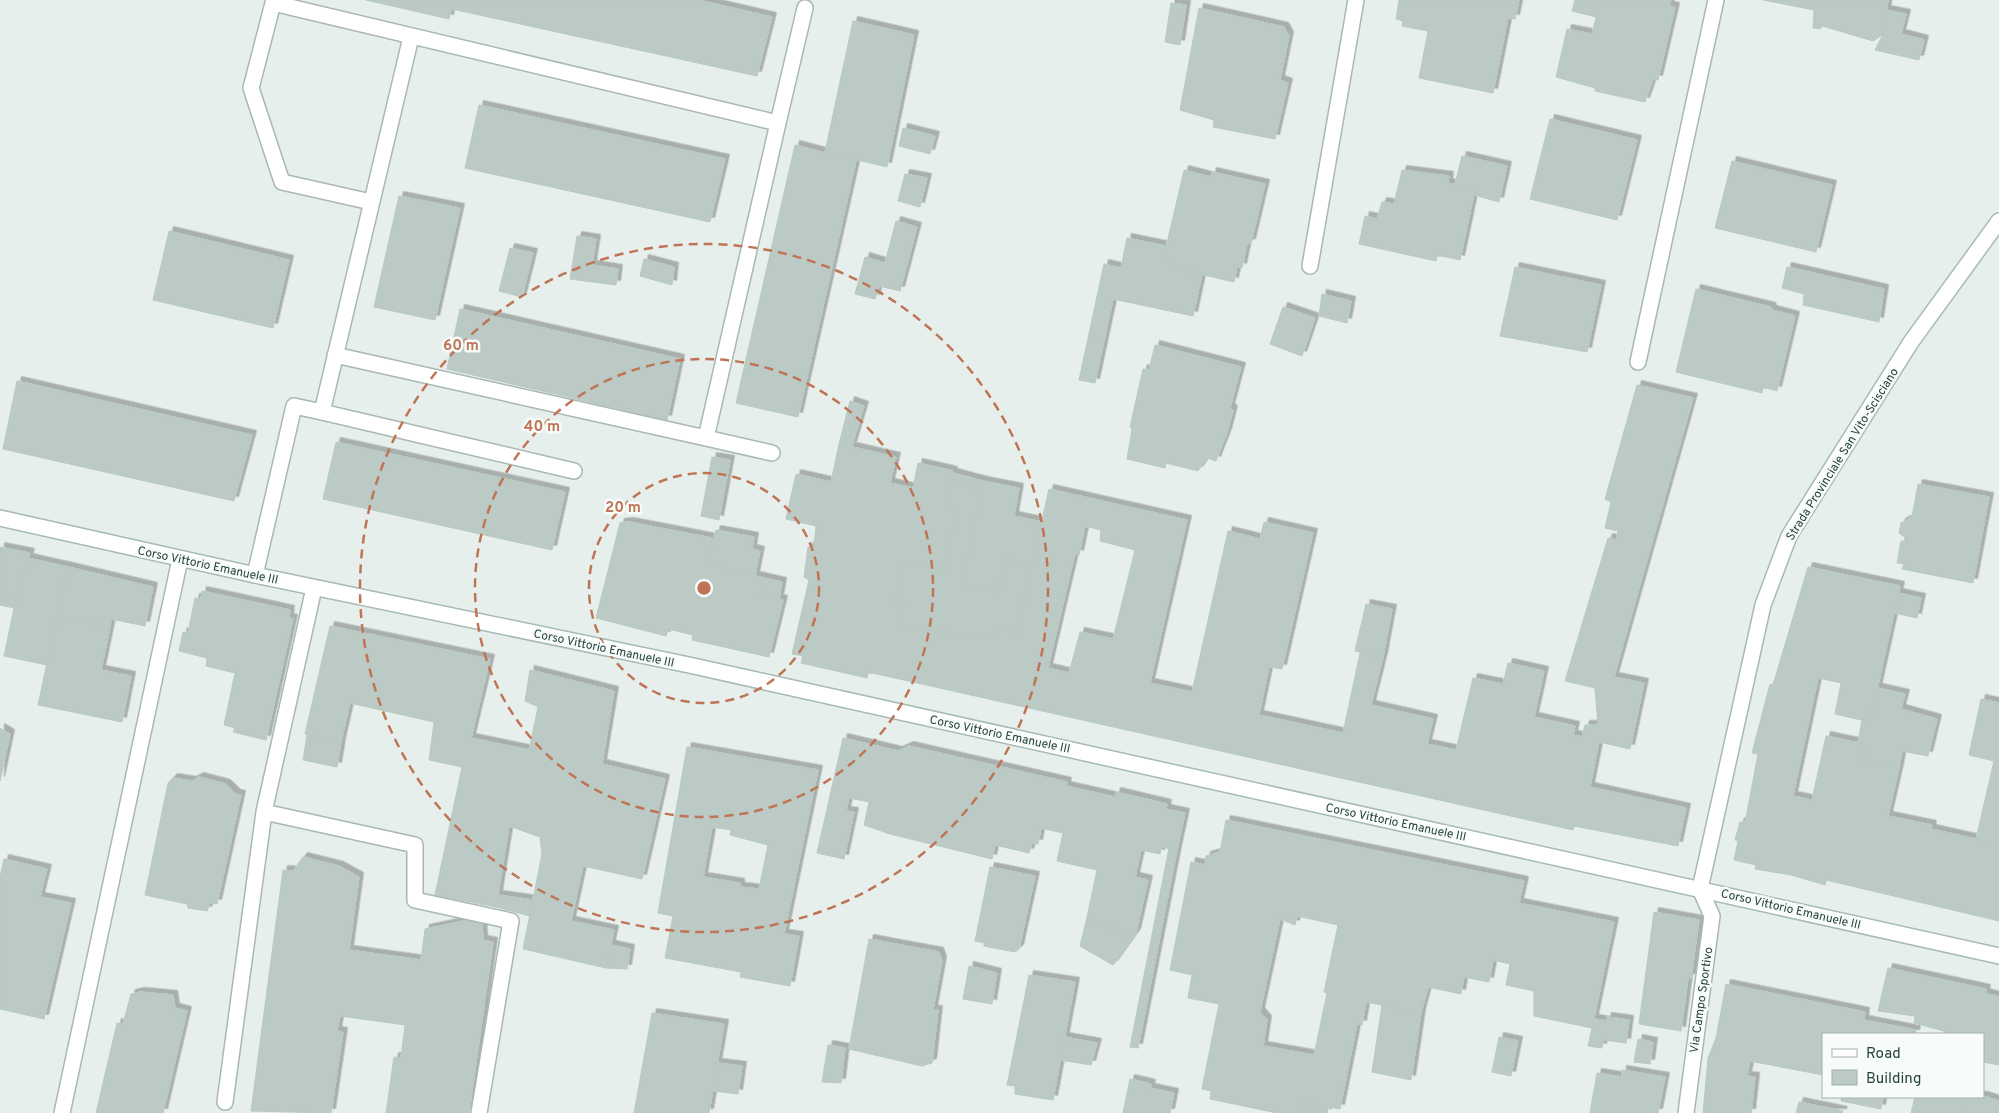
<svg xmlns="http://www.w3.org/2000/svg" width="1999" height="1113" viewBox="0 0 1999 1113" font-family="Overpass,sans-serif">
<defs>
<filter id="shadow"><feDropShadow dx="4.5" dy="-4.5" stdDeviation="0" flood-color="#0004"/></filter>
</defs>
<rect width="100%" height="100%" fill="#e6efeb"/>
<path fill="#bbcac4" stroke="#b8c9c2" fill-rule="evenodd" filter="url(#shadow)" d="M 366,0 L 453,0 L 449,19 Z
M 453,0 L 698,0 L 772,17 L 757,76 L 452,9 Z
M 1399,0 L 1519,0 L 1515,19 L 1508,18 L 1493,93 L 1419,78 L 1428,31 L 1402,26 L 1403,21 L 1396,19 Z
M 1575,0 L 1671,0 L 1669,6 L 1675,7 L 1658,80 L 1653,79 L 1645,102 L 1595,91 L 1595,88 L 1556,77 L 1567,29 L 1592,34 L 1596,17 L 1572,11 Z
M 1763,0 L 1888,0 L 1882,35 L 1873,41 L 1822,26 L 1820,29 L 1813,28 L 1814,10 Z
M 1171,3 L 1186,5 L 1180,45 L 1165,42 Z
M 1199,8 L 1284,27 L 1289,36 L 1280,80 L 1288,83 L 1275,139 L 1213,127 L 1214,120 L 1180,110 Z
M 1886,10 L 1906,14 L 1901,34 L 1924,40 L 1919,60 L 1875,50 L 1882,36 Z
M 853,21 L 914,35 L 887,167 L 825,152 Z
M 479,105 L 725,159 L 710,222 L 465,168 Z
M 1550,119 L 1637,140 L 1617,220 L 1530,199 Z
M 903,128 L 935,136 L 930,154 L 899,146 Z
M 795,145 L 856,161 L 798,417 L 736,403 Z
M 1462,156 L 1507,166 L 1499,202 L 1474,195 L 1475,189 L 1455,184 Z
M 1732,161 L 1832,185 L 1816,252 L 1715,228 Z
M 1184,170 L 1211,177 L 1212,172 L 1265,184 L 1251,243 L 1247,244 L 1242,268 L 1237,266 L 1234,282 L 1169,267 L 1171,257 L 1164,256 Z
M 1402,170 L 1449,176 L 1448,183 L 1475,189 L 1460,260 L 1437,255 L 1436,261 L 1359,244 L 1365,216 L 1377,219 L 1382,202 L 1394,204 Z
M 905,174 L 927,178 L 920,207 L 898,201 Z
M 399,196 L 460,208 L 435,320 L 374,307 Z
M 896,221 L 917,227 L 900,291 L 879,286 L 875,299 L 855,294 L 865,257 L 885,263 Z
M 169,231 L 289,260 L 273,328 L 153,300 Z
M 577,236 L 596,239 L 592,265 L 618,269 L 616,285 L 570,279 Z
M 1127,238 L 1166,246 L 1164,256 L 1171,257 L 1169,267 L 1202,274 L 1193,316 L 1113,299 L 1095,383 L 1079,380 L 1104,264 L 1121,268 Z
M 510,248 L 533,253 L 522,297 L 499,291 Z
M 644,259 L 674,267 L 672,285 L 640,276 Z
M 1515,267 L 1601,285 L 1587,352 L 1500,336 Z
M 1787,267 L 1884,289 L 1879,322 L 1803,305 L 1804,294 L 1782,288 Z
M 1696,289 L 1771,307 L 1772,310 L 1795,316 L 1777,391 L 1763,387 L 1762,393 L 1676,372 Z
M 1322,294 L 1351,301 L 1347,323 L 1319,316 Z
M 1283,307 L 1315,318 L 1302,356 L 1270,344 Z
M 460,309 L 680,359 L 667,420 L 447,369 Z
M 1155,345 L 1241,367 L 1230,408 L 1233,410 L 1227,433 L 1216,461 L 1207,458 L 1198,471 L 1166,463 L 1165,468 L 1127,459 L 1132,429 L 1130,427 L 1143,369 L 1149,370 Z
M 17,381 L 252,435 L 234,501 L 3,449 Z
M 1637,385 L 1693,398 L 1614,677 L 1644,683 L 1630,749 L 1599,742 L 1590,787 L 1686,808 L 1678,846 L 1574,826 L 1573,830 L 868,672 L 867,678 L 801,663 L 803,656 L 792,654 L 809,580 L 804,577 L 808,547 L 814,546 L 816,526 L 786,519 L 796,474 L 831,482 L 839,444 L 896,457 L 890,483 L 913,488 L 918,463 L 953,471 L 946,505 L 957,508 L 943,571 L 904,562 L 895,600 L 904,602 L 899,625 L 992,639 L 995,628 L 1017,632 L 1049,489 L 1187,520 L 1150,683 L 1192,692 L 1228,531 L 1260,539 L 1264,522 L 1313,533 L 1282,669 L 1269,667 L 1259,715 L 1343,733 L 1360,653 L 1383,657 L 1371,705 L 1433,719 L 1427,744 L 1456,750 L 1473,678 L 1503,684 L 1508,663 L 1544,671 L 1534,717 L 1575,726 L 1573,735 L 1582,737 L 1585,725 L 1598,725 L 1595,688 L 1565,681 L 1608,538 L 1616,540 L 1618,531 L 1605,528 L 1611,502 L 1605,499 ZM 1085,526 L 1101,530 L 1100,541 L 1135,550 L 1113,639 L 1080,632 L 1069,673 L 1048,668 L 1075,553 L 1079,555 Z
M 850,401 L 864,406 L 852,446 L 839,444 Z
M 336,442 L 565,492 L 552,550 L 323,499 Z
M 712,457 L 730,460 L 719,520 L 701,516 Z
M 953,473 L 983,481 L 982,489 L 950,483 Z
M 983,481 L 1019,488 L 1014,516 L 1042,522 L 1032,564 L 1005,558 L 998,592 L 962,584 Z
M 950,483 L 982,489 L 962,584 L 998,592 L 1005,558 L 1032,564 L 1017,632 L 995,628 L 992,639 L 899,625 L 904,602 L 895,600 L 904,562 L 943,571 L 957,508 L 946,505 Z
M 1918,484 L 1989,497 L 1973,583 L 1902,569 L 1904,564 L 1897,563 L 1901,541 L 1910,541 L 1899,533 L 1901,523 L 1912,517 Z
M 629,522 L 712,538 L 706,564 L 764,578 L 760,595 L 783,600 L 769,657 L 692,640 L 693,635 L 668,629 L 666,636 L 596,618 L 620,523 Z
M 716,530 L 754,537 L 752,549 L 760,551 L 755,576 L 706,564 Z
M 0,547 L 30,553 L 14,608 L 0,605 Z
M 28,558 L 68,567 L 47,665 L 4,656 L 14,608 Z
M 68,567 L 153,587 L 145,626 L 111,619 L 110,627 L 57,616 Z
M 1808,567 L 1900,586 L 1870,722 L 1835,714 L 1841,683 L 1818,678 L 1793,796 L 1812,800 L 1826,736 L 1864,744 L 1860,759 L 1899,768 L 1888,816 L 1932,825 L 1931,829 L 1999,844 L 1999,921 L 1826,880 L 1825,885 L 1791,875 L 1755,869 L 1756,865 L 1734,860 L 1738,841 L 1735,840 L 1740,822 L 1745,823 L 1758,754 L 1752,753 L 1770,684 L 1773,685 Z
M 764,578 L 782,582 L 779,599 L 760,595 Z
M 202,591 L 290,610 L 289,618 L 293,619 L 266,740 L 233,732 L 235,728 L 224,725 L 235,673 L 206,666 L 207,658 L 179,651 L 183,632 L 188,633 L 195,598 L 201,599 Z
M 1898,593 L 1921,598 L 1917,618 L 1894,613 Z
M 1366,604 L 1392,609 L 1383,657 L 1355,651 Z
M 57,616 L 110,627 L 101,670 L 131,676 L 122,722 L 38,705 Z
M 330,626 L 490,659 L 471,738 L 529,750 L 538,707 L 525,701 L 530,670 L 614,691 L 602,764 L 665,779 L 642,879 L 583,866 L 571,921 L 614,930 L 606,968 L 523,949 L 542,854 L 540,837 L 509,826 L 496,907 L 435,895 L 462,767 L 429,760 L 434,722 L 350,703 L 341,742 L 305,734 Z
M 1878,688 L 1905,694 L 1901,709 L 1937,719 L 1928,756 L 1902,751 L 1899,768 L 1860,759 L 1864,744 L 1858,742 L 1862,720 L 1870,722 Z
M 1981,699 L 1999,703 L 1999,844 L 1976,839 L 1994,761 L 1969,755 Z
M 0,728 L 10,734 L 0,781 Z
M 307,735 L 341,742 L 337,767 L 303,760 Z
M 843,738 L 898,751 L 909,746 L 1067,782 L 1066,786 L 1115,797 L 1116,792 L 1167,804 L 1166,809 L 1185,813 L 1177,850 L 1161,847 L 1160,854 L 1141,850 L 1135,877 L 1148,880 L 1136,933 L 1086,922 L 1097,870 L 1057,861 L 1063,833 L 1041,828 L 1038,844 L 1032,843 L 1029,853 L 995,845 L 992,859 L 890,834 L 864,825 L 869,802 L 849,798 L 846,811 L 854,812 L 844,859 L 817,853 Z
M 687,747 L 818,770 L 784,934 L 799,936 L 790,986 L 740,977 L 741,972 L 665,958 L 673,916 L 658,913 ZM 712,827 L 731,830 L 730,835 L 768,845 L 759,889 L 740,887 L 740,883 L 703,877 Z
M 199,777 L 226,784 L 236,794 L 241,795 L 217,904 L 210,903 L 207,911 L 188,908 L 187,904 L 145,895 L 168,783 L 173,778 L 192,781 Z
M 1226,820 L 1524,881 L 1519,903 L 1614,922 L 1592,1028 L 1534,1016 L 1534,991 L 1506,985 L 1510,964 L 1493,960 L 1489,982 L 1464,977 L 1461,994 L 1428,987 L 1421,1013 L 1366,1002 L 1362,1025 L 1357,1024 L 1340,1109 L 1303,1102 L 1301,1113 L 1277,1113 L 1210,1099 L 1211,1091 L 1202,1089 L 1219,1004 L 1188,998 L 1192,975 L 1170,970 L 1191,862 L 1205,865 L 1206,856 L 1220,852 ZM 1297,916 L 1338,925 L 1324,992 L 1327,993 L 1314,1055 L 1263,1046 L 1267,1020 L 1260,1012 L 1280,919 L 1295,925 Z
M 1169,848 L 1177,850 L 1138,1048 L 1130,1047 Z
M 303,857 L 339,866 L 359,877 L 349,950 L 421,960 L 425,929 L 463,921 L 482,922 L 483,940 L 493,942 L 469,1113 L 386,1113 L 394,1057 L 401,1058 L 405,1025 L 340,1016 L 337,1031 L 343,1032 L 331,1113 L 251,1111 L 283,870 L 293,871 Z
M 4,859 L 47,869 L 40,897 L 71,903 L 44,1019 L 0,1009 L 0,877 Z
M 990,867 L 1035,876 L 1019,949 L 1015,952 L 984,946 L 984,943 L 975,941 Z
M 498,895 L 533,900 L 530,916 L 496,907 Z
M 1654,912 L 1699,920 L 1691,978 L 1688,978 L 1681,1031 L 1639,1024 Z
M 1086,922 L 1136,933 L 1113,965 L 1080,946 Z
M 869,939 L 939,952 L 942,961 L 933,1010 L 938,1010 L 932,1063 L 922,1066 L 849,1049 Z
M 611,945 L 630,949 L 627,969 L 606,968 Z
M 969,966 L 997,973 L 992,1004 L 963,999 Z
M 1888,968 L 1986,989 L 1985,993 L 1999,997 L 1999,1065 L 1983,1062 L 1983,1034 L 1943,1034 L 1944,1031 L 1914,1023 L 1915,1016 L 1878,1011 Z
M 1029,975 L 1075,982 L 1053,1100 L 1015,1094 L 1015,1086 L 1007,1085 Z
M 1726,984 L 1865,1012 L 1864,1020 L 1916,1030 L 1915,1034 L 1823,1034 L 1823,1075 L 1750,1061 L 1747,1076 L 1755,1077 L 1751,1113 L 1703,1113 L 1708,1058 L 1716,1038 Z
M 140,992 L 173,995 L 175,1008 L 187,1011 L 163,1113 L 96,1113 L 117,1023 L 123,1024 L 131,994 Z
M 1382,1005 L 1421,1013 L 1411,1080 L 1372,1072 Z
M 652,1013 L 724,1024 L 709,1113 L 634,1113 Z
M 1607,1017 L 1629,1020 L 1626,1043 L 1603,1040 L 1602,1048 L 1588,1046 L 1594,1019 L 1606,1021 Z
M 1064,1037 L 1097,1043 L 1091,1065 L 1060,1060 Z
M 1499,1037 L 1518,1041 L 1511,1076 L 1492,1072 Z
M 1638,1039 L 1653,1042 L 1650,1064 L 1634,1062 Z
M 828,1045 L 845,1048 L 841,1083 L 822,1082 Z
M 717,1063 L 742,1066 L 738,1094 L 713,1091 Z
M 1622,1070 L 1665,1077 L 1658,1113 L 1590,1113 L 1597,1073 L 1622,1077 Z
M 1130,1079 L 1151,1084 L 1150,1088 L 1174,1093 L 1170,1113 L 1123,1113 Z
M 1983,1096 L 1999,1101 L 1999,1113 L 1965,1113 L 1968,1097 Z
M 1842,1097 L 1883,1097 L 1881,1109 L 1841,1101 Z
M 1915,1097 L 1968,1097 L 1965,1113 L 1911,1113 Z
M 1303,1102 L 1328,1107 L 1327,1113 L 1301,1113 Z
M 1799,1102 L 1843,1111 L 1842,1113 L 1796,1113 Z"/>
<g fill="none" stroke-linecap="round" stroke-linejoin="round">
<g stroke="#a8b8b2" stroke-width="18">
<path id="lane" d="M 322,412 L 574,471
M 264,812 L 415,845 L 415,900 L 511,921 L 479,1113
M 225,1102 L 264,812 L 314,588"/>
</g>
<g stroke="#a8b8b2" stroke-width="18">
<path id="street" d="M 778,123 L 805,8
M 1310,266 L 1356,0
M 335,355 L 706,438 L 778,123 L 273,3 L 251,88 L 282,182 L 371,202
M 1638,362 L 1716,0
M 706,438 L 772,453
M 255,575 L 294,406 L 322,412 L 411,37
M 62,1113 L 180,559
M 1686,1113 L 1712,916 L 1700,889"/>
</g>
<g stroke="#a4bbb3" stroke-width="18">
<path id="secondary" d="M 0,518 L 255,575 L 689,665 L 1999,956
M 1700,889 L 1763,605 L 1789,536 L 1911,342 L 1999,221"/>
</g>
<use href="#lane" stroke="#fff" stroke-width="15"/>
<use href="#street" stroke="#fff" stroke-width="15"/>
<use href="#secondary" stroke="#fff" stroke-width="15"/>
</g>
<g fill="none" stroke="#c07456" stroke-width="2.5" stroke-dasharray="9 6">
<circle cx="704" cy="588" r="115"/>
<circle cx="704" cy="588" r="229"/>
<circle cx="704" cy="588" r="344"/>
</g>
<g text-anchor="middle" stroke-width="5" stroke-linejoin="round" paint-order="stroke">
<g font-size="12" fill="#24423a" stroke="#f7fbf9">
<text transform="translate(1842 454) rotate(-58)" y="4">Strada Provinciale San Vito-Scisciano</text>
<text transform="translate(208 565) rotate(12)" y="4">Corso Vittorio Emanuele III</text>
<text transform="translate(604 648) rotate(12)" y="4">Corso Vittorio Emanuele III</text>
<text transform="translate(1000 734) rotate(12)" y="4">Corso Vittorio Emanuele III</text>
<text transform="translate(1396 822) rotate(12)" y="4">Corso Vittorio Emanuele III</text>
<text transform="translate(1791 909) rotate(13)" y="4">Corso Vittorio Emanuele III</text>
<text transform="translate(1701 1000) rotate(-82)" y="4">Via Campo Sportivo</text>
</g>
</g>
<circle cx="704" cy="588" r="8" fill="#c07456" stroke="#f7fbf9" stroke-width="2.5"/>
<g font-size="15" text-anchor="middle" font-weight="bold" fill="#c07456" stroke="#f7fbf9" stroke-width="5" stroke-linejoin="round" paint-order="stroke">
<text x="461" y="350">60 m</text>
<text x="542" y="431">40 m</text>
<text x="623" y="512">20 m</text>
</g>
<rect x="1822" y="1033" width="162" height="65" fill="#f7fbf9" stroke="#a3b1ad"/>
<rect x="1832" y="1049" width="25" height="8" fill="#ffffff" stroke="#a3b1ad"/>
<text x="1866" y="1058" font-size="15" fill="#24423a">Road</text>
<rect x="1832" y="1070" width="25" height="15" fill="#bbcac4" stroke="#a3b1ad"/>
<text x="1866" y="1083" font-size="15" fill="#24423a">Building</text>
</svg>
